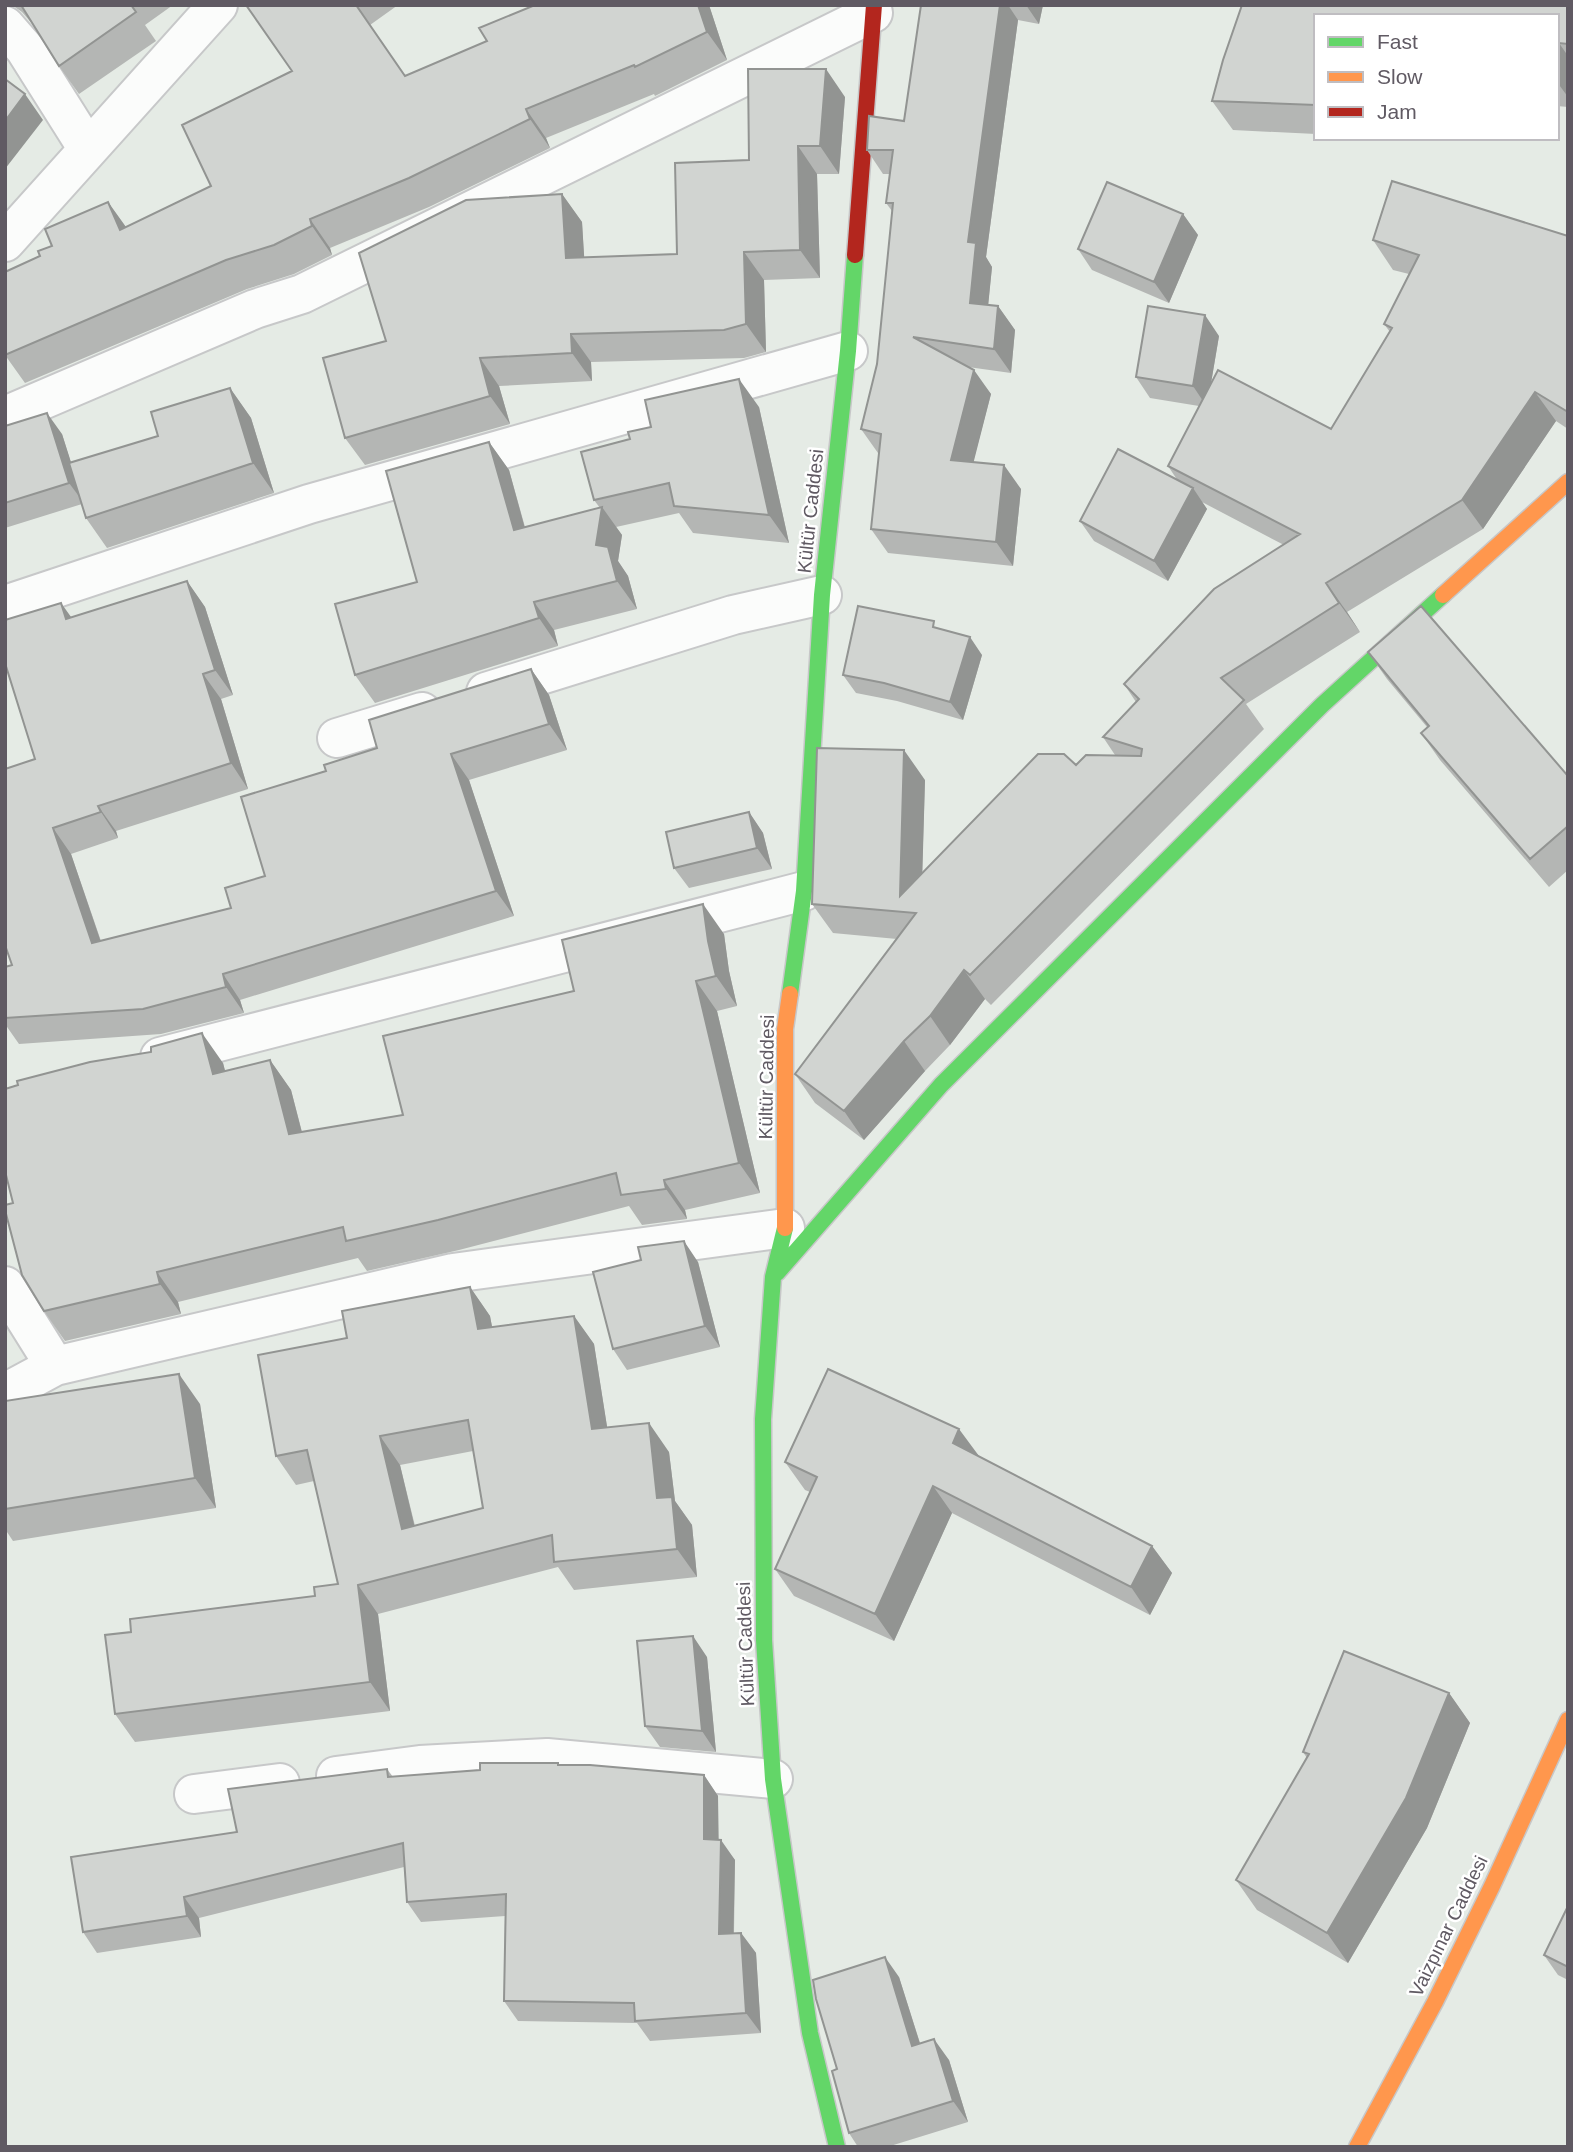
<svg xmlns="http://www.w3.org/2000/svg" width="1573" height="2152" viewBox="0 0 1573 2152" font-family="Helvetica,sans-serif">
<rect width="100%" height="100%" fill="#e5ebe5"/>
<g fill="none" stroke-linecap="round" stroke-linejoin="round">
<g stroke="#c7c8c9" stroke-width="42">
<path id="street" d="M 5,26 L 25,49 L 88,149
M 5,242 L 218,5
M 5,416 L 255,309 L 302,294 L 873,13
M 5,605 L 309,504 L 848,351
M 486,692 L 733,615 L 822,595
M 337,738 L 422,712
M 160,1057 L 804,891
M 5,1286 L 55,1366
M 5,1393 L 55,1366 L 453,1273 L 785,1228
M 336,1776 L 420,1765 L 547,1758 L 773,1779
M 194,1794 L 280,1783"/>
</g>
<g stroke="#c7c7c8" stroke-width="19">
<path id="fast" d="M 790,994 L 804,891 L 822,595 L 848,351 L 855,255
M 785,1228 L 773,1277 L 763,1419 L 764,1640 L 773,1779 L 810,2033 L 837,2147
M 777,1273 L 941,1085 L 1322,705 L 1443,595"/>
</g>
<g stroke="#c7c7c8" stroke-width="19">
<path id="slow" d="M 1443,595 L 1568,482
M 785,1228 L 785,1029 L 790,994
M 1357,2147 L 1435,2002 L 1492,1886 L 1568,1720"/>
</g>
<g stroke="#c7c7c8" stroke-width="19">
<path id="jam" d="M 855,255 L 874,5"/>
</g>
<use href="#street" stroke="#fbfcfb" stroke-width="38"/>
<use href="#fast" stroke="#63d668" stroke-width="16"/>
<use href="#slow" stroke="#ff974d" stroke-width="16"/>
<use href="#jam" stroke="#b3261e" stroke-width="16"/>
</g>
<path fill="#b4b6b4" fill-rule="evenodd" d="M 12,5 L 173,5 L 145,25 L 156,41 L 79,94 L 59,66 L 36,28 L 22,12 Z
M 246,5 L 398,5 L 370,25 L 405,76 L 487,41 L 535,5 L 709,5 L 727,60 L 655,96 L 654,94 L 546,138 L 550,148 L 429,207 L 330,248 L 332,255 L 294,274 L 247,289 L 25,383 L 5,355 L 40,256 L 52,246 L 108,202 L 126,227 L 211,186 L 292,71 Z
M 921,5 L 1043,5 L 1039,24 L 1018,20 L 986,257 L 992,267 L 988,305 L 998,306 L 1015,330 L 1011,373 L 968,367 L 991,394 L 973,462 L 1021,489 L 1013,566 L 888,553 L 871,529 L 879,453 L 878,453 L 861,429 L 877,364 L 892,211 L 886,203 L 890,174 L 883,174 L 867,150 L 904,121 Z
M 1242,5 L 1568,5 L 1568,107 L 1557,106 L 1557,16 L 1316,16 L 1316,134 L 1233,130 L 1212,101 L 1223,60 Z
M 845,97 L 839,174 L 817,174 L 820,278 L 764,280 L 766,352 L 744,358 L 591,362 L 592,381 L 499,386 L 510,424 L 365,465 L 345,438 L 386,341 L 562,194 L 582,222 L 584,257 L 677,254 L 749,160 Z
M 1413,138 L 1442,138 L 1442,140 Z
M 1183,214 L 1198,235 L 1169,303 L 1092,270 L 1078,249 Z
M 1568,236 L 1568,429 L 1556,421 L 1483,529 L 1347,612 L 1360,632 L 1246,704 L 1264,729 L 991,1005 L 985,999 L 950,1045 L 925,1071 L 864,1140 L 815,1103 L 795,1074 L 897,939 L 833,933 L 812,904 L 925,780 L 922,874 L 1076,765 L 1115,755 L 1103,737 L 1136,702 L 1124,684 L 1284,545 L 1202,502 L 1207,509 L 1168,581 L 1094,541 L 1080,521 L 1178,481 L 1168,466 L 1199,406 L 1150,398 L 1136,377 L 1219,336 L 1211,383 L 1331,429 L 1390,332 L 1384,324 L 1409,274 L 1393,270 L 1373,240 Z
M 230,388 L 251,418 L 274,493 L 107,548 L 86,518 L 82,504 L 5,528 L 5,426 L 62,434 L 71,463 L 158,436 Z
M 759,407 L 789,543 L 693,533 L 679,513 L 616,527 L 622,535 L 618,561 L 628,576 L 637,609 L 554,630 L 558,646 L 375,703 L 355,675 L 417,582 L 489,442 L 509,470 L 525,527 L 600,508 L 594,500 Z
M 187,581 L 205,607 L 233,695 L 221,699 L 248,789 L 116,831 L 118,838 L 71,854 L 101,941 L 231,908 L 265,876 L 326,771 L 377,748 L 531,669 L 549,695 L 567,750 L 469,780 L 514,916 L 240,1000 L 244,1013 L 161,1034 L 19,1044 L 5,1024 L 5,967 L 12,965 L 35,759 L 71,618 Z
M 940,629 L 982,655 L 963,720 L 897,701 L 856,693 L 843,675 Z
M 1368,652 L 1568,776 L 1568,870 L 1549,887 L 1440,760 L 1421,733 L 1427,727 L 1387,679 Z
M 749,812 L 763,833 L 772,869 L 689,888 L 674,868 Z
M 724,934 L 729,971 L 737,1006 L 717,1011 L 760,1193 L 685,1210 L 687,1219 L 642,1225 L 629,1206 L 459,1250 L 367,1271 L 358,1258 L 178,1302 L 181,1314 L 65,1341 L 44,1311 L 13,1203 L 151,1052 L 223,1063 L 225,1071 L 270,1060 L 291,1090 L 302,1132 L 403,1115 L 574,991 Z
M 698,1262 L 720,1347 L 627,1370 L 613,1349 Z
M 470,1287 L 490,1316 L 492,1327 L 574,1316 L 594,1344 L 607,1427 L 669,1452 L 675,1501 L 692,1525 L 697,1577 L 574,1590 L 558,1567 L 378,1614 L 390,1711 L 135,1742 L 115,1714 L 131,1632 L 315,1596 L 338,1584 L 314,1481 L 296,1485 L 276,1456 L 347,1338 ZM 473,1451 L 483,1508 L 415,1526 L 400,1465 Z
M 5,1401 L 200,1404 L 216,1508 L 13,1541 L 5,1529 Z
M 979,1456 L 1152,1546 L 1172,1573 L 1150,1615 L 952,1513 L 894,1641 L 794,1596 L 775,1569 L 810,1492 L 805,1490 L 785,1462 Z
M 707,1657 L 716,1752 L 660,1747 L 645,1726 Z
M 1449,1693 L 1470,1723 L 1427,1828 L 1348,1963 L 1257,1910 L 1236,1880 L 1307,1758 L 1303,1752 Z
M 560,1765 L 704,1775 L 718,1796 L 718,1840 L 735,1860 L 734,1933 L 741,1933 L 756,1953 L 761,2033 L 650,2041 L 637,2023 L 518,2021 L 504,2001 L 505,1916 L 421,1922 L 407,1902 L 404,1867 L 199,1918 L 201,1937 L 97,1953 L 83,1932 L 237,1832 L 387,1769 L 393,1777 Z
M 1568,1906 L 1568,1980 L 1558,1975 L 1544,1955 Z
M 899,1977 L 920,2043 L 949,2060 L 968,2122 L 887,2147 L 858,2147 L 849,2133 L 837,2069 Z"/>
<path fill="#929492" d="M 698,5 L 709,5 L 727,60 L 707,32 Z
M 1000,5 L 1008,5 L 1018,20 L 986,257 L 992,267 L 986,327 L 970,303 L 968,242 Z
M 1026,5 L 1043,5 L 1039,24 Z
M 1559,43 L 1568,56 L 1568,97 L 1557,82 L 1557,55 Z
M 826,69 L 845,97 L 839,174 L 820,146 Z
M 25,94 L 43,120 L 5,169 L 5,121 Z
M 526,109 L 546,138 L 550,148 L 530,119 Z
M 798,146 L 817,174 L 820,278 L 800,250 Z
M 562,194 L 582,222 L 586,286 L 566,258 Z
M 108,202 L 128,230 L 120,230 Z
M 1183,214 L 1198,235 L 1169,303 L 1154,282 Z
M 310,219 L 330,248 L 332,255 L 312,226 Z
M 744,252 L 764,280 L 766,352 L 746,324 Z
M 998,306 L 1015,330 L 1011,373 L 994,349 Z
M 1205,315 L 1219,336 L 1207,407 L 1193,386 Z
M 571,334 L 591,362 L 592,381 L 572,353 Z
M 480,358 L 499,386 L 510,424 L 490,396 Z
M 974,370 L 991,394 L 968,484 L 951,460 Z
M 739,379 L 759,407 L 789,543 L 769,515 Z
M 230,388 L 251,418 L 274,493 L 253,463 Z
M 1535,392 L 1556,421 L 1483,529 L 1462,500 Z
M 47,413 L 62,434 L 84,503 L 69,483 Z
M 489,442 L 509,470 L 533,558 L 514,530 Z
M 1004,465 L 1021,489 L 1013,566 L 996,542 Z
M 1193,488 L 1207,509 L 1168,581 L 1154,561 Z
M 602,507 L 622,535 L 618,561 L 628,576 L 637,609 L 617,581 L 596,545 Z
M 187,581 L 205,607 L 233,695 L 215,670 Z
M 1326,583 L 1347,612 L 1360,632 L 1339,603 Z
M 534,602 L 554,630 L 558,646 L 539,618 Z
M 61,603 L 79,628 L 66,619 Z
M 970,637 L 982,655 L 963,720 L 950,702 Z
M 531,669 L 549,695 L 567,750 L 549,724 Z
M 203,674 L 221,699 L 248,789 L 231,763 Z
M 904,750 L 925,780 L 921,920 L 900,896 Z
M 451,754 L 469,780 L 514,916 L 496,891 Z
M 98,806 L 116,831 L 118,838 L 101,812 Z
M 749,812 L 763,833 L 772,869 L 757,848 Z
M 53,828 L 71,854 L 110,969 L 92,943 Z
M 703,904 L 724,934 L 729,971 L 737,1006 L 716,976 L 708,941 Z
M 964,970 L 985,999 L 950,1045 L 930,1016 Z
M 223,974 L 240,1000 L 244,1013 L 226,987 Z
M 696,981 L 717,1011 L 760,1193 L 739,1163 Z
M 202,1033 L 223,1063 L 234,1105 L 213,1074 Z
M 904,1041 L 925,1071 L 864,1140 L 844,1111 Z
M 270,1060 L 291,1090 L 310,1164 L 289,1134 Z
M 664,1180 L 685,1210 L 687,1219 L 666,1189 Z
M 684,1241 L 698,1262 L 720,1347 L 705,1326 Z
M 157,1272 L 178,1302 L 181,1314 L 160,1284 Z
M 470,1287 L 490,1316 L 498,1358 L 478,1329 Z
M 574,1316 L 594,1344 L 612,1458 L 592,1429 Z
M 179,1374 L 200,1404 L 216,1508 L 195,1478 Z
M 649,1423 L 669,1452 L 675,1501 L 692,1525 L 697,1577 L 677,1549 L 657,1498 Z
M 959,1429 L 979,1456 L 953,1443 Z
M 380,1436 L 400,1465 L 422,1558 L 402,1529 Z
M 933,1486 L 952,1513 L 894,1641 L 875,1614 Z
M 1152,1546 L 1172,1573 L 1150,1615 L 1131,1587 Z
M 358,1585 L 378,1614 L 390,1711 L 370,1682 Z
M 693,1636 L 707,1657 L 716,1752 L 702,1731 Z
M 1449,1693 L 1470,1723 L 1427,1828 L 1348,1963 L 1327,1933 Z
M 704,1775 L 718,1796 L 719,1860 L 704,1839 Z
M 721,1840 L 735,1860 L 733,1955 L 719,1934 Z
M 184,1897 L 199,1918 L 201,1937 L 187,1916 Z
M 741,1933 L 756,1953 L 761,2033 L 746,2013 Z
M 885,1957 L 899,1977 L 927,2066 L 912,2046 Z
M 934,2039 L 949,2060 L 968,2122 L 953,2101 Z"/>
<path fill="#d1d4d1" stroke="#929492" stroke-width="2" fill-rule="evenodd" d="M 21,5 L 131,5 L 136,12 L 59,66 Z
M 246,5 L 356,5 L 405,76 L 487,41 L 479,28 L 535,5 L 698,5 L 707,32 L 635,67 L 634,65 L 526,109 L 530,119 L 409,178 L 310,219 L 312,226 L 274,245 L 226,260 L 5,355 L 5,272 L 40,256 L 38,251 L 52,246 L 45,229 L 108,202 L 120,230 L 211,186 L 182,125 L 292,71 Z
M 921,5 L 1000,5 L 968,242 L 976,243 L 970,303 L 998,306 L 994,349 L 913,337 L 974,370 L 951,460 L 1004,465 L 996,542 L 871,529 L 881,434 L 861,429 L 877,364 L 893,203 L 886,203 L 893,150 L 867,150 L 869,116 L 904,121 Z
M 1242,5 L 1568,5 L 1568,44 L 1559,43 L 1557,55 L 1557,16 L 1316,16 L 1316,105 L 1212,101 L 1223,60 Z
M 748,69 L 826,69 L 820,146 L 798,146 L 800,250 L 744,252 L 746,324 L 724,330 L 571,334 L 572,353 L 480,358 L 490,396 L 345,438 L 323,358 L 386,341 L 359,253 L 466,200 L 562,194 L 566,258 L 677,254 L 675,163 L 749,160 Z
M 5,79 L 25,94 L 5,121 Z
M 1392,181 L 1568,236 L 1568,412 L 1535,392 L 1462,500 L 1326,583 L 1339,603 L 1221,678 L 1244,700 L 970,975 L 964,970 L 930,1016 L 904,1041 L 844,1111 L 795,1074 L 916,913 L 812,904 L 817,748 L 904,750 L 900,896 L 1038,754 L 1064,754 L 1076,765 L 1086,755 L 1141,756 L 1142,749 L 1103,737 L 1139,699 L 1124,684 L 1214,589 L 1300,534 L 1168,466 L 1218,370 L 1331,429 L 1392,328 L 1384,324 L 1419,255 L 1373,240 Z
M 1107,182 L 1183,214 L 1154,282 L 1078,249 Z
M 1148,306 L 1205,315 L 1193,386 L 1136,377 Z
M 739,379 L 769,515 L 674,506 L 669,483 L 594,500 L 581,452 L 630,439 L 628,432 L 651,427 L 645,400 Z
M 230,388 L 253,463 L 86,518 L 69,463 L 158,436 L 151,412 Z
M 47,413 L 69,483 L 5,503 L 5,426 Z
M 489,442 L 514,530 L 602,507 L 596,545 L 608,547 L 617,581 L 534,602 L 539,618 L 355,675 L 335,604 L 417,582 L 386,471 Z
M 1118,449 L 1193,488 L 1154,561 L 1080,521 Z
M 187,581 L 215,670 L 203,674 L 231,763 L 98,806 L 101,812 L 53,828 L 92,943 L 231,908 L 225,888 L 265,876 L 241,797 L 326,771 L 324,765 L 377,748 L 369,720 L 531,669 L 549,724 L 451,754 L 496,891 L 223,974 L 226,987 L 143,1009 L 5,1018 L 5,967 L 12,965 L 5,945 L 5,769 L 35,759 L 5,663 L 5,620 L 61,603 L 66,619 Z
M 858,606 L 934,621 L 933,627 L 970,637 L 950,702 L 884,683 L 843,675 Z
M 1421,606 L 1568,776 L 1568,826 L 1530,859 L 1421,733 L 1429,726 L 1368,652 Z
M 749,812 L 757,848 L 674,868 L 666,832 Z
M 703,904 L 708,941 L 716,976 L 696,981 L 739,1163 L 664,1180 L 666,1189 L 621,1195 L 616,1173 L 438,1220 L 346,1241 L 343,1227 L 157,1272 L 160,1284 L 44,1311 L 22,1275 L 5,1210 L 5,1205 L 13,1203 L 5,1171 L 5,1089 L 18,1085 L 17,1081 L 90,1062 L 151,1052 L 151,1047 L 202,1033 L 213,1074 L 270,1060 L 289,1134 L 403,1115 L 383,1036 L 574,991 L 562,940 Z
M 684,1241 L 705,1326 L 613,1349 L 593,1272 L 641,1260 L 638,1247 Z
M 470,1287 L 478,1329 L 574,1316 L 592,1429 L 649,1423 L 657,1498 L 672,1497 L 677,1549 L 554,1562 L 552,1535 L 358,1585 L 370,1682 L 115,1714 L 105,1635 L 131,1632 L 130,1619 L 315,1596 L 314,1587 L 338,1584 L 307,1450 L 276,1456 L 258,1355 L 347,1338 L 342,1311 ZM 468,1420 L 483,1508 L 402,1529 L 380,1436 Z
M 828,1369 L 959,1429 L 953,1443 L 1152,1546 L 1131,1587 L 933,1486 L 875,1614 L 775,1569 L 817,1477 L 785,1462 Z
M 179,1374 L 195,1478 L 5,1509 L 5,1401 Z
M 693,1636 L 702,1731 L 645,1726 L 637,1641 Z
M 1344,1651 L 1449,1693 L 1406,1798 L 1327,1933 L 1236,1880 L 1309,1754 L 1303,1752 Z
M 480,1763 L 558,1763 L 558,1765 L 590,1765 L 704,1775 L 704,1839 L 721,1840 L 719,1934 L 741,1933 L 746,2013 L 635,2021 L 634,2003 L 504,2001 L 506,1894 L 407,1902 L 403,1843 L 184,1897 L 187,1916 L 83,1932 L 71,1857 L 237,1832 L 228,1789 L 387,1769 L 388,1777 L 480,1770 Z
M 1568,1906 L 1568,1967 L 1544,1955 Z
M 885,1957 L 912,2046 L 934,2039 L 953,2101 L 849,2133 L 832,2071 L 837,2069 L 816,1999 L 813,1980 Z"/>
<g text-anchor="middle" stroke-width="5" stroke-linejoin="round" paint-order="stroke">
<g font-size="19" fill="#605a63" stroke="#fff">
<text transform="translate(810 511) rotate(-84)" y="7">Kültür Caddesi</text>
<text transform="translate(766 1077) rotate(-89)" y="7">Kültür Caddesi</text>
<text transform="translate(745 1644) rotate(-92)" y="7">Kültür Caddesi</text>
<text transform="translate(1448 1926) rotate(-64)" y="7">Vaizpınar Caddesi</text>
</g>
</g>
<rect width="1573" height="2152" fill="none" stroke="#605a63" stroke-width="14"/>
<rect x="1314" y="14" width="245" height="126" fill="#ffffff" stroke="#bfbdc1" stroke-width="2"/>
<rect x="1328" y="37" width="35" height="10" fill="#63d668" stroke="#bfbdc1" stroke-width="2"/>
<text x="1377" y="49" font-size="21" fill="#605a63">Fast</text>
<rect x="1328" y="72" width="35" height="10" fill="#ff974d" stroke="#bfbdc1" stroke-width="2"/>
<text x="1377" y="84" font-size="21" fill="#605a63">Slow</text>
<rect x="1328" y="107" width="35" height="10" fill="#b3261e" stroke="#bfbdc1" stroke-width="2"/>
<text x="1377" y="119" font-size="21" fill="#605a63">Jam</text>
</svg>
